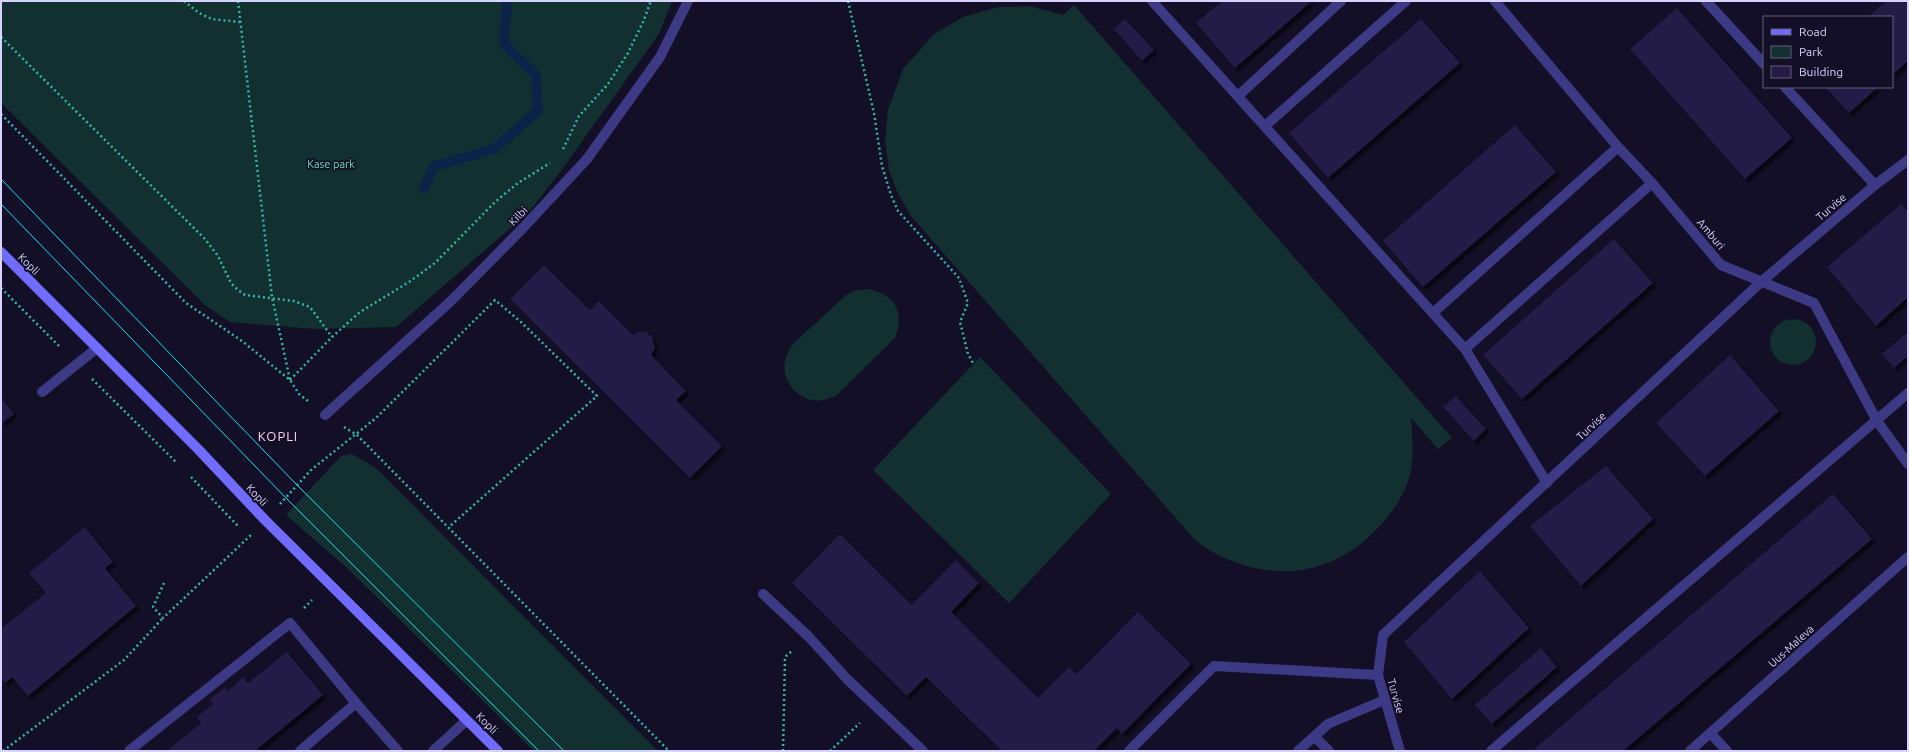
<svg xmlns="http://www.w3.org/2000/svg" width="1909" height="752" viewBox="0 0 1909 752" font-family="Ubuntu,sans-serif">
<defs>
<filter id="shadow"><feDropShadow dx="3.5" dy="3.5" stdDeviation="1" flood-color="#0009"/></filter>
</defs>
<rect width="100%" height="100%" fill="#130f26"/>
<path fill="#12302f" d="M 1,1 L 672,1 L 659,34 L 560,172 L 529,212 L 396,327 L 315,329 L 230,322 L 205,305 L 1,103 Z
M 1074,5 L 1452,438 L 1438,449 L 1411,418 C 1412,436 1414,452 1411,470 C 1406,494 1392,514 1374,532 C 1330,576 1274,582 1218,555 C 1210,551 1202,545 1195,540 L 911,216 L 898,194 L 889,170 L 885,141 L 888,110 L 903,69 L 934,34 L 963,17 L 999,7 L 1030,6 L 1063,15 Z
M 868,289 C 895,294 905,312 895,338 L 837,395 C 825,401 812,404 800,395 C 784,384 779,364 791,347 C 797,339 807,331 815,324 C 826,314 836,304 846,295 L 857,290 Z
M1770 342a23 23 0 1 1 46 0a23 23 0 1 1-46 0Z
M 980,357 L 1111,494 L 1009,603 L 873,470 Z
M 352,454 L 376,468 L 658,751 L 534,751 L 348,569 L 286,515 L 341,456 Z"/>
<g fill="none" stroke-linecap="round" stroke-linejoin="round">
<path stroke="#0c2248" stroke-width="10" d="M 424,189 L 433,167 L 496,148 L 538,110 L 536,75 L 504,44 L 507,1"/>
</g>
<path fill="#241b47" filter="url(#shadow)" d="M 1222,1 L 1312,1 L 1235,68 L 1196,23 Z
M 1886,1 L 1908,1 L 1908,61 L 1892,75 L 1892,17 L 1868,17 Z
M 1677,8 L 1792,138 L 1745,179 L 1630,49 Z
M 1125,19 L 1154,50 L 1142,61 L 1114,29 Z
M 1421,19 L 1460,63 L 1328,178 L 1289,133 Z
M 1825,87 L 1878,87 L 1849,113 Z
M 1515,125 L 1556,172 L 1423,287 L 1383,241 Z
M 1901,204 L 1908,212 L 1908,297 L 1876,326 L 1827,267 Z
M 1614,239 L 1653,283 L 1522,399 L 1483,355 Z
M 544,265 L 590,310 L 599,301 L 633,335 L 638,332 L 646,332 L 652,337 L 655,348 L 651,355 L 686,391 L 676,400 L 722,446 L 690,478 L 510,299 Z
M 1908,332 L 1908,356 L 1894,368 L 1882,354 Z
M 1730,355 L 1779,411 L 1705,476 L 1656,423 Z
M 1456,396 L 1486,429 L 1474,441 L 1443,407 Z
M 1,398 L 14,414 L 1,424 Z
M 1606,466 L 1653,519 L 1581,586 L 1530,526 Z
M 1833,494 L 1872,539 L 1623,751 L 1532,751 Z
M 85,527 L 113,562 L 105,568 L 136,606 L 28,696 L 12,677 L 5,683 L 1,677 L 1,629 L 46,593 L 29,573 Z
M 840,534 L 912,605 L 956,560 L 979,583 L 951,612 L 1038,698 L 1069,667 L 1077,674 L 1138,612 L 1191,664 L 1122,734 L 1117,728 L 1094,751 L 1002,751 L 926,677 L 907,696 L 792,583 Z
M 1480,571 L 1529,628 L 1452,699 L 1404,642 Z
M 1541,648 L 1557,667 L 1492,724 L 1475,705 Z
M 287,652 L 323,695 L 255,751 L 167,751 L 201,723 L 197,717 L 213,704 L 209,700 L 225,687 L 228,691 L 243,677 L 248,683 Z"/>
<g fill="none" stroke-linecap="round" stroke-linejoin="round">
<path stroke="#2fb8b0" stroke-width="2.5" stroke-dasharray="2 3" stroke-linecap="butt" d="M 184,1 L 199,13 L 212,19 L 240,22
M 238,1 L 272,297 L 290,380
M 848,1 L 874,113 L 882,166 L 891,195 L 898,211 L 959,278 L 968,303 L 960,322 L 968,354 L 973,363
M 1,37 L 205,239 L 218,256 L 231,283 L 238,290 L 245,295 L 294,301 L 310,307 L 332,337
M 1,114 L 186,303 L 242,341 L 290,380 L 299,394 L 308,401
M 563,149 L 579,116 L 608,84 L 628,53 L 643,22 L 651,1
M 1,288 L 61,348
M 92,379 L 177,463
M 290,380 L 332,337 L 360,312 L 409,282 L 435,263 L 495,202 L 518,183 L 550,163
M 344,427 L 357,435 L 669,751
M 191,477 L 238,526
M 280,504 L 311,470 L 376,418 L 495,300 L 521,322 L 597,396 L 449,527
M 164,583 L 153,607 L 163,618 L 251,535
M 304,608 L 312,600
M 3,751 L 124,660 L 163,618
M 783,751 L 785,657 L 792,651
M 830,751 L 860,723"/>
<path stroke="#3d3a85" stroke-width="10" d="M 1152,1 L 1465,349 L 1547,483
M 1706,1 L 1764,64
M 1785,87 L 1875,185
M 1238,96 L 1341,1
M 1265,126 L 1406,1
M 1433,313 L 1618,147
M 1465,349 L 1652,183
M 42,392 L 97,348
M 763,594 L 809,637 L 847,679 L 923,751
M 1711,734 L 1727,751
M 1315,737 L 1329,751
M 300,751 L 356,703 L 398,751
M 433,751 L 467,720
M 1129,751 L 1214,666 L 1378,675
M 1298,751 L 1328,724 L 1384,700
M 1491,751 L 1908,393"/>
<path stroke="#3d3a85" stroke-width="10" d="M 1495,1 L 1618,147 L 1652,183 L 1721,265 L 1814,303 L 1877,421 L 1908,464
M 325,415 L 451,301 L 521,230 L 587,159 L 660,57 L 688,1
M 129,751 L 290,623 L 356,703
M 1400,751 L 1378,675 L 1383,635 L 1761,282 L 1875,185 L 1908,160
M 1690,751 L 1908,557"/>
<path stroke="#6f6bff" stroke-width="10" d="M 1,252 L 198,449 L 265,520 L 498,751"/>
<path stroke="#00e5ff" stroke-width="1" d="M 1,179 L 297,485 L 564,751
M 1,204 L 286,498 L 539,751"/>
</g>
<g text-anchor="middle" stroke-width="3.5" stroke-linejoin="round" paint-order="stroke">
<g font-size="11" fill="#5fe0c0" stroke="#130f26">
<text x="331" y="168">Kase park</text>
</g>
<g font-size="11" fill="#d9d4ff" stroke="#130f26">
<text transform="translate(1831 207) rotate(-41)" y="4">Turvise</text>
<text transform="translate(518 216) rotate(-47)" y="4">Kilbi</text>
<text transform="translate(1711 234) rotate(50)" y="4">Amburi</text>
<text transform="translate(29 264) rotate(45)" y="4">Kopli</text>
<text transform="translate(1591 426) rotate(-43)" y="4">Turvise</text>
<text transform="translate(257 495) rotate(47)" y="4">Kopli</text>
<text transform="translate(1791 646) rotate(-42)" y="4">Uus-Maleva</text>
<text transform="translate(1396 696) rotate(74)" y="4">Turvise</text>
<text transform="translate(487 723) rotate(45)" y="4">Kopli</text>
</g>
<g font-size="13" letter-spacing="1" fill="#ffd6f0" stroke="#130f26">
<text x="278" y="441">KOPLI</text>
</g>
</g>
<rect width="1909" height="752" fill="none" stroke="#d9d4ff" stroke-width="4"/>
<rect x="1763" y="16" width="130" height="72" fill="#130f26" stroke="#625e7d"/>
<rect x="1771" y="29" width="20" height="6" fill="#6f6bff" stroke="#625e7d"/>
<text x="1799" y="36" font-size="12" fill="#d9d4ff">Road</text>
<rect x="1771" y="46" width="20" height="12" fill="#12302f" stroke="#625e7d"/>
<text x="1799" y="56" font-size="12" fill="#d9d4ff">Park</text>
<rect x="1771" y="66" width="20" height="12" fill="#241b47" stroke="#625e7d"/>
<text x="1799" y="76" font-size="12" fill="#d9d4ff">Building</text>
</svg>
